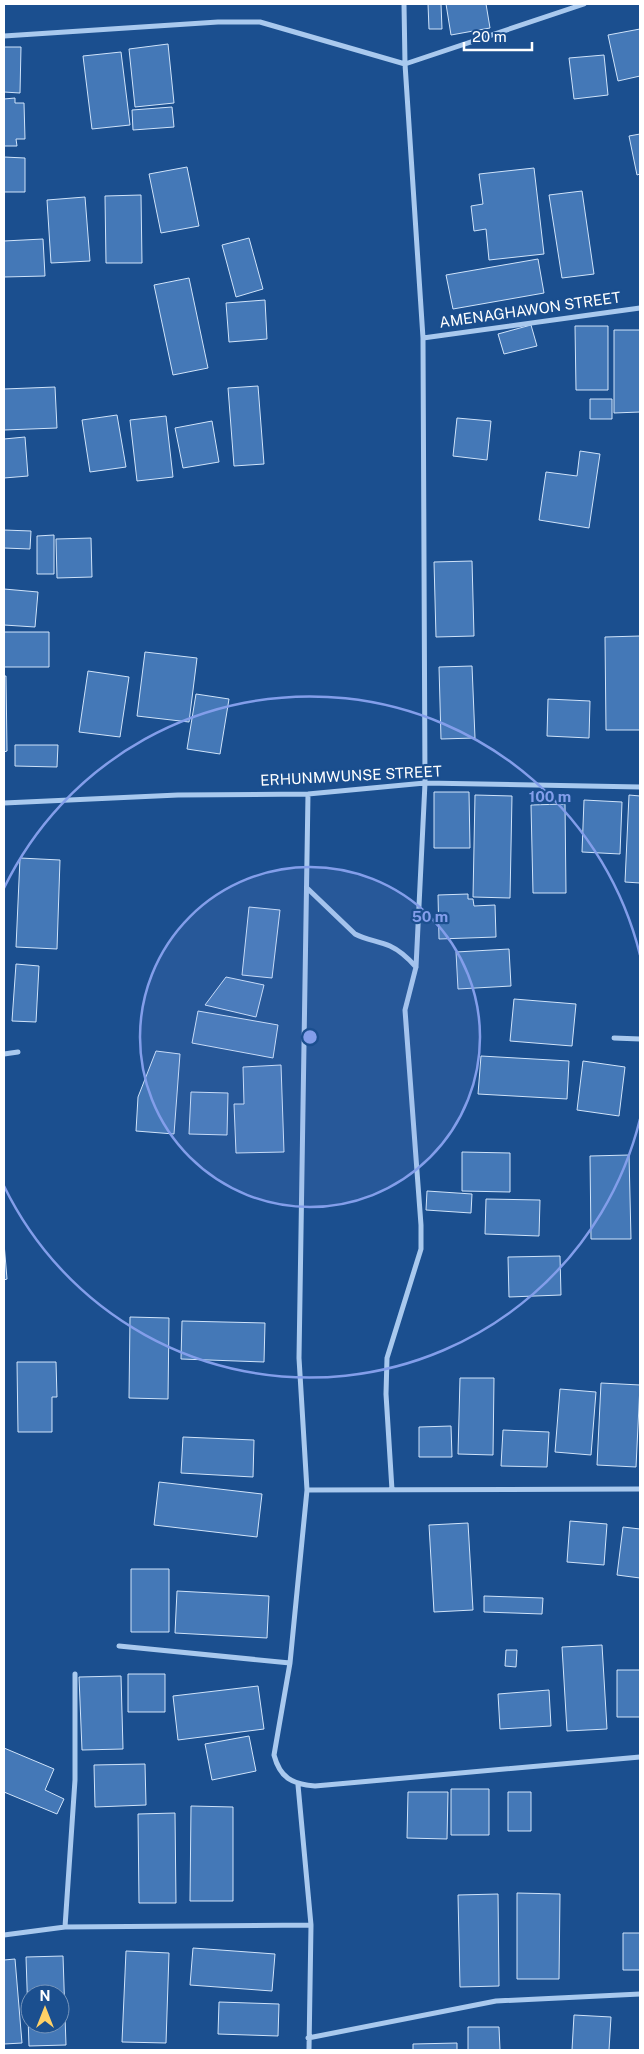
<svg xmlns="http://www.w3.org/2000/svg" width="644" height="2054" viewBox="0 0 644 2054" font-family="'Public Sans',sans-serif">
<rect width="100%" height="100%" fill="#1b4f8f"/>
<path fill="#4478b7" stroke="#cfe3fa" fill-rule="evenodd" d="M 428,4 L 441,4 L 442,29 L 429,29 Z
M 446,4 L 486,4 L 490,28 L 451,35 Z
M 640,29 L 640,76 L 618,81 L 608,35 Z
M 168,44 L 174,103 L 135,107 L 129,49 Z
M 4,47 L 21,47 L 20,93 L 4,92 Z
M 121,52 L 130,125 L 92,129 L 83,56 Z
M 604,55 L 608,95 L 574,99 L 569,58 Z
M 15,98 L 15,103 L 24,103 L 25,139 L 16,139 L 17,146 L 4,146 L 4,99 Z
M 172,107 L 174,127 L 133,130 L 132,110 Z
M 640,134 L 640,174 L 637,175 L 629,136 Z
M 4,157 L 25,158 L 25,192 L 4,192 Z
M 187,167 L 199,226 L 161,233 L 149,174 Z
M 534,168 L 544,254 L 489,260 L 486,229 L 474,231 L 471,206 L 483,204 L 479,174 Z
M 582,191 L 594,274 L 562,278 L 549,195 Z
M 141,195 L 142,263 L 106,263 L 105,196 Z
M 85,197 L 90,261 L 51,263 L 47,200 Z
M 249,238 L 263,289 L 236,297 L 222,245 Z
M 43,239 L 45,276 L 4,277 L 4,241 Z
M 538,259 L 544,293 L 453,309 L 446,275 Z
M 189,278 L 208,368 L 173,375 L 154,285 Z
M 265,300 L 267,339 L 229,342 L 226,303 Z
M 531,325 L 537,346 L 504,354 L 498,334 Z
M 575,326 L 608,326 L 608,390 L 576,390 Z
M 614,330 L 640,330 L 640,412 L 614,413 Z
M 258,386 L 264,464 L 234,466 L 228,388 Z
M 55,387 L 57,428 L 4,430 L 4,389 Z
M 590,399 L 612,399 L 612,419 L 590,419 Z
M 117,415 L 126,467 L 90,472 L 82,420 Z
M 166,416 L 173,477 L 137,481 L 130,420 Z
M 457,418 L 491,421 L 487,460 L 453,456 Z
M 212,421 L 219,462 L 183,468 L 175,428 Z
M 25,437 L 28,476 L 4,478 L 4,439 Z
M 580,451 L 600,454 L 589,528 L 539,520 L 546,472 L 577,476 Z
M 4,530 L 31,531 L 30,549 L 4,548 Z
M 54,535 L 54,574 L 37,574 L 37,536 Z
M 91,538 L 92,577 L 57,578 L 56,539 Z
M 472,561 L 474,636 L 436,637 L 434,562 Z
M 4,589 L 38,592 L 35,627 L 4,625 Z
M 4,632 L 49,632 L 49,667 L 4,667 Z
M 640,636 L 640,730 L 606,730 L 605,637 Z
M 145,652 L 197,658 L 189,722 L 137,716 Z
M 472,666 L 475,738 L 441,739 L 439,667 Z
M 88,671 L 129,677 L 120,737 L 79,732 Z
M 4,676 L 6,676 L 7,751 L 4,752 Z
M 196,694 L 229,699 L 220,754 L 187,749 Z
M 548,699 L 590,701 L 589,738 L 547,736 Z
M 15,745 L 58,745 L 57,767 L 15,766 Z
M 434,792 L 469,792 L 470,848 L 434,848 Z
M 475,795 L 512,796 L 510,898 L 473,897 Z
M 629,795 L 640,796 L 640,883 L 625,882 Z
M 584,800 L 622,802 L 620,854 L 582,852 Z
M 565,804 L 566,893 L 533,893 L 531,805 Z
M 20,858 L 60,860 L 57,949 L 16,947 Z
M 468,894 L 468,899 L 473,899 L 474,906 L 495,905 L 496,937 L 439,939 L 438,895 Z
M 249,907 L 280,910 L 272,978 L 242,975 Z
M 509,949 L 511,986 L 458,989 L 456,952 Z
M 16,964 L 39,966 L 36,1022 L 12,1021 Z
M 226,977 L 264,985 L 256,1017 L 205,1005 Z
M 514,999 L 576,1004 L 572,1046 L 510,1041 Z
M 198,1011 L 278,1025 L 273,1058 L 192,1043 Z
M 156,1051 L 180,1054 L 174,1134 L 136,1131 L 138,1097 Z
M 481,1056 L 569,1061 L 567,1099 L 478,1094 Z
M 583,1061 L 625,1067 L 619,1116 L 577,1110 Z
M 281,1065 L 284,1152 L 236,1153 L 234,1104 L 244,1104 L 243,1067 Z
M 191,1092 L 228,1093 L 227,1135 L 189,1134 Z
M 462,1152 L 510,1153 L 510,1192 L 462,1191 Z
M 629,1155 L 631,1239 L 591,1239 L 590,1156 Z
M 427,1191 L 472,1194 L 471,1213 L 426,1210 Z
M 486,1199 L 540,1200 L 539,1236 L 485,1234 Z
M 4,1243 L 7,1279 L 4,1280 Z
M 560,1256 L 561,1295 L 509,1297 L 508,1257 Z
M 130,1317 L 169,1318 L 168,1399 L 129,1398 Z
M 182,1321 L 265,1323 L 264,1362 L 181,1359 Z
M 17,1362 L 56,1362 L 57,1397 L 52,1397 L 52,1432 L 18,1432 Z
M 460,1378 L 494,1378 L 493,1455 L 458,1454 Z
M 601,1383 L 640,1385 L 636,1467 L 597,1465 Z
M 560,1389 L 596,1392 L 591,1455 L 555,1452 Z
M 451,1426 L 452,1457 L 419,1457 L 419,1427 Z
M 503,1430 L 549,1432 L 547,1467 L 501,1466 Z
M 183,1437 L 254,1440 L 253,1477 L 181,1473 Z
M 159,1482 L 262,1494 L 257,1537 L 154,1525 Z
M 570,1521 L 607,1524 L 604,1565 L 567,1562 Z
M 468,1523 L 473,1610 L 434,1612 L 429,1525 Z
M 623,1527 L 640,1529 L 640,1578 L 617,1575 Z
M 131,1569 L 169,1569 L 169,1632 L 131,1632 Z
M 177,1591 L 269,1596 L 267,1638 L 175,1633 Z
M 484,1596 L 543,1598 L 542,1614 L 484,1612 Z
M 602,1645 L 607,1729 L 567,1731 L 562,1647 Z
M 506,1650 L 517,1650 L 516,1667 L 505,1666 Z
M 617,1670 L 640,1670 L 640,1717 L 617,1717 Z
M 128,1674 L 165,1674 L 165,1712 L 128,1712 Z
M 121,1676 L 123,1749 L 82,1750 L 79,1677 Z
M 258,1686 L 264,1729 L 178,1740 L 173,1696 Z
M 549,1690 L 551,1726 L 500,1729 L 498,1694 Z
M 249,1736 L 256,1771 L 212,1780 L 205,1744 Z
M 4,1748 L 54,1769 L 45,1790 L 64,1799 L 57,1814 L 4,1792 Z
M 145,1764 L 146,1805 L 95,1807 L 94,1765 Z
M 451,1789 L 489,1789 L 489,1835 L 451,1835 Z
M 408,1792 L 448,1792 L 447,1839 L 407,1838 Z
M 508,1792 L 531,1792 L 531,1831 L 508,1831 Z
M 191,1806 L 233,1807 L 233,1901 L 190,1901 Z
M 175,1813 L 176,1903 L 139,1903 L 138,1814 Z
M 517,1893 L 560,1894 L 559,1979 L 517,1979 Z
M 498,1894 L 499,1986 L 460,1987 L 458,1895 Z
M 623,1933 L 640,1933 L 640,1970 L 623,1970 Z
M 193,1948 L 275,1954 L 272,1991 L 190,1985 Z
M 126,1951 L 169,1953 L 166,2043 L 122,2042 Z
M 63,1956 L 66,2045 L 29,2046 L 26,1957 ZM 30,1994 L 60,1994 L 60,2024 L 30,2024 Z
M 15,1959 L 22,2043 L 4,2044 L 4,1960 Z
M 219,2002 L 279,2004 L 278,2036 L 218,2034 Z
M 574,2015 L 611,2017 L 609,2050 L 572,2050 Z
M 468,2027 L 499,2027 L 500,2050 L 468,2050 Z
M 457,2043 L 457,2050 L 413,2050 L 413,2044 Z"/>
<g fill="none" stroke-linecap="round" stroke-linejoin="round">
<path stroke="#a9c9ee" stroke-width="5" d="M 4,36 L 218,22 L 260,22 L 405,64 L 584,4
M 423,338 L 640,308
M 308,794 L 299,1358 L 307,1490 L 290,1663 L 274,1755 C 280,1778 292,1784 315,1786 L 640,1757
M 4,803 L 178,795 L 308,794 L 425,783 L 640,787
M 307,888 L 355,934 C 366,940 379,941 390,946 C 401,951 408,958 416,967
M 614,1038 L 640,1039
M 4,1054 L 18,1052
M 307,1490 L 640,1489
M 392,1490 L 386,1394 L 387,1358 L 421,1249 L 421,1225 L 405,1010 L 416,967 L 425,783 L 423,338 L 405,64 L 404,4
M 119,1646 L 290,1663
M 298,1785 L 311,1925 L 309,2050
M 65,1927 L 75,1780 L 75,1674
M 4,1935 L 65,1927 L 311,1925
M 308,2038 L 496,2001 L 640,1994"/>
</g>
<circle cx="310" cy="1037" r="170" fill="#839eea" fill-opacity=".12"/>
<g fill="none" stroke="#839eea" stroke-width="2.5">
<circle cx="310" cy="1037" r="170"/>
<path d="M640 1119A340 340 0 0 1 4 1186M4 888A340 340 0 0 1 640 955"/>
</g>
<g text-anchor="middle" stroke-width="4.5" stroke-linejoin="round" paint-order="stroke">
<g font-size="15" fill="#fff" stroke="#1b4f8f">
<text transform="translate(530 310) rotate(-8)" y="5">AMENAGHAWON STREET</text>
<text transform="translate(351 776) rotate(-3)" y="5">ERHUNMWUNSE STREET</text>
</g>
</g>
<circle cx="310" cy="1037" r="8" fill="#839eea" stroke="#1b4f8f" stroke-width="2.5"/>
<g font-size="15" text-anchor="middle" font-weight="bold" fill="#839eea" stroke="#1b4f8f" stroke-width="4.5" stroke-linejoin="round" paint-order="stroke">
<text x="550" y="802">100 m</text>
<text x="430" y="922">50 m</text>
</g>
<rect width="644" height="2054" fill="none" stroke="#ffffff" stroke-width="10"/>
<g transform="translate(45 2009)"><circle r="24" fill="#1b4f8f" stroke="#7695bc"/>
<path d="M0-4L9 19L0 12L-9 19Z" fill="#ffd166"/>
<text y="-8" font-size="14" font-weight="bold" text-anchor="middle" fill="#ffffff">N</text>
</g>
<path d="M464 42v8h68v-8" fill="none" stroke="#ffffff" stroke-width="2.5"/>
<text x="472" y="42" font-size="15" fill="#ffffff" stroke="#1b4f8f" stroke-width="4" paint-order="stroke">20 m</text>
</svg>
